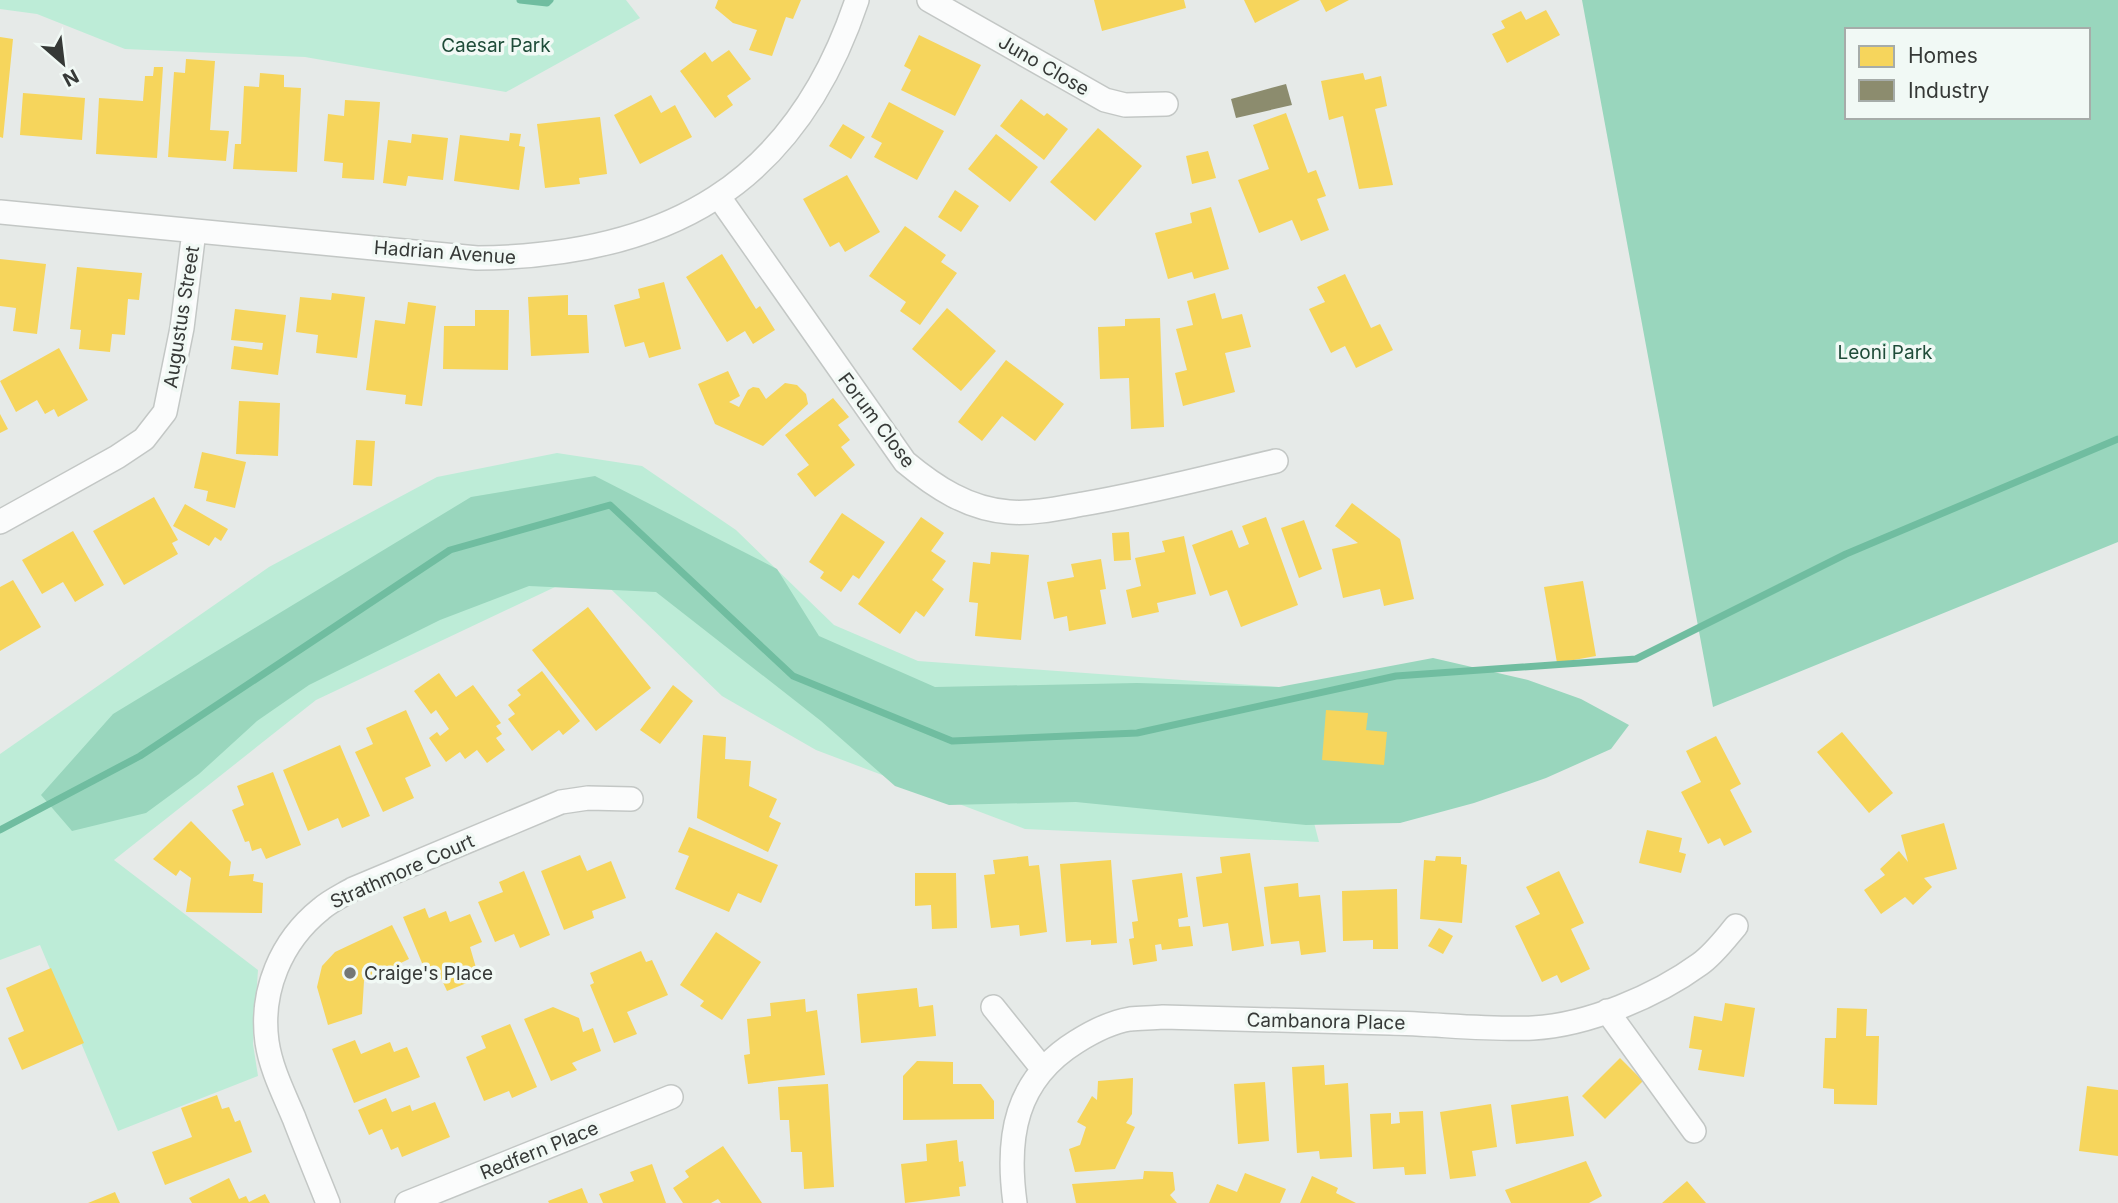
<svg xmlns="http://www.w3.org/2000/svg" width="2118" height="1203" viewBox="0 0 2118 1203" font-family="Inter,sans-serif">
<rect width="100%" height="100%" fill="#e6eae8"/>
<path fill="#bdecd7" d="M 0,0 L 626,0 L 640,18 L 506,92 L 305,57 L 125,49 L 37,14 L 0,9 Z
M 557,453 L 642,466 L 736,530 L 834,625 L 918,661 L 1279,687 L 1319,842 L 1025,829 L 816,750 L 722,696 L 591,570 L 316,700 L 114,860 L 258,970 L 253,1044 L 258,1076 L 118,1131 L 40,945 L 0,960 L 0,754 L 269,567 L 437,477 Z"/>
<path fill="#99d6bd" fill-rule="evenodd" d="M 1582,0 L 2118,0 L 2118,542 L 1713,707 ZM 1847,30 L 2088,30 L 2088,117 L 1847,117 Z
M 595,476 L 777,569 L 819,636 L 935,687 L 1137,683 L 1279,687 L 1433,658 L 1528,680 L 1581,699 L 1629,725 L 1611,749 L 1546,778 L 1474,803 L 1400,823 L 1306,825 L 1076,802 L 949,805 L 895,786 L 821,721 L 656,592 L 529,586 L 440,620 L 309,685 L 257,721 L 199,774 L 146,813 L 72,831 L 41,795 L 113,714 L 471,497 Z"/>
<path fill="#f6d55c" d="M 718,0 L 801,0 L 793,19 L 786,17 L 772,56 L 749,50 L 757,30 L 733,23 L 715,8 Z
M 1094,0 L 1184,0 L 1186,8 L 1102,31 Z
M 1244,0 L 1300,0 L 1255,23 Z
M 1320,0 L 1349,0 L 1326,12 Z
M 1546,10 L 1560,35 L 1507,63 L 1492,34 L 1505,28 L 1501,21 L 1521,11 L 1526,20 Z
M 919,35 L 981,65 L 955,116 L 901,90 L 911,70 L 904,66 Z
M 0,37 L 13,39 L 3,138 L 0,137 Z
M 729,50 L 751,79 L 727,96 L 733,105 L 715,118 L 680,71 L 705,52 L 712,62 Z
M 186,59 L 215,61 L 210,130 L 229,131 L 226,161 L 168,157 L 174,72 L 185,73 Z
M 154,67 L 163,67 L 157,158 L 96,154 L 99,98 L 143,101 L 145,76 L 153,76 Z
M 260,73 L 284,75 L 284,87 L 301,88 L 297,172 L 233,169 L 235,144 L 241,144 L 244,86 L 259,87 Z
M 1363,73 L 1365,80 L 1381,76 L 1387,106 L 1375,109 L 1393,185 L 1359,189 L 1343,116 L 1329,120 L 1321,81 Z
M 23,93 L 85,98 L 82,140 L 20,135 Z
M 651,95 L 661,113 L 675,105 L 692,137 L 640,164 L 614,115 Z
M 1021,99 L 1044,116 L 1047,113 L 1068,129 L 1044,160 L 1000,126 Z
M 345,100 L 380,102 L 374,180 L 342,178 L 343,163 L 324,161 L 328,114 L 344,116 Z
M 889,102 L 944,131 L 917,180 L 874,157 L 882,143 L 871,137 Z
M 1286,113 L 1308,173 L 1316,170 L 1326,196 L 1317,199 L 1329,230 L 1301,241 L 1292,220 L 1259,233 L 1238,180 L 1269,169 L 1253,125 Z
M 600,117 L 607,174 L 579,178 L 580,184 L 545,188 L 537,124 Z
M 843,124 L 865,137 L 851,159 L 829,146 Z
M 1098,128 L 1142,166 L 1095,221 L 1050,182 Z
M 510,133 L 521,134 L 519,146 L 525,147 L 519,190 L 454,181 L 460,135 L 509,141 Z
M 412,134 L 448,138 L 443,180 L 408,176 L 406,186 L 383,183 L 388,140 L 411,143 Z
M 996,134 L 1038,167 L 1010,202 L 968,169 Z
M 1208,151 L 1216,178 L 1192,184 L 1186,156 Z
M 847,175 L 880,232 L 845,252 L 839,242 L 830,247 L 803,199 Z
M 955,190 L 979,206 L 961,232 L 938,217 Z
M 1211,207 L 1229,269 L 1194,279 L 1192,272 L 1168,279 L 1155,233 L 1192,223 L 1190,213 Z
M 905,226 L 946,255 L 941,262 L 957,273 L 920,325 L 900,311 L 906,302 L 869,276 Z
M 722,254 L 756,309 L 760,306 L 775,330 L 753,344 L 745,331 L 727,342 L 686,277 Z
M 0,259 L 46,264 L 37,334 L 13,331 L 16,308 L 0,306 Z
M 77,267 L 142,273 L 139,300 L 128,299 L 125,335 L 112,334 L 110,352 L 79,349 L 81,330 L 70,329 Z
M 1345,274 L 1371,328 L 1380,324 L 1393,350 L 1356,368 L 1345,346 L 1331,353 L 1309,309 L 1325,302 L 1317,287 Z
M 664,282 L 681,349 L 649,358 L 644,342 L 625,347 L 614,305 L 640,298 L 638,289 Z
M 332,293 L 365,297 L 357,358 L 316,353 L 318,335 L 296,332 L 300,297 L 331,300 Z
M 1215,293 L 1222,319 L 1242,314 L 1251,347 L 1225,353 L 1235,392 L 1183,406 L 1175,373 L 1187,370 L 1176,329 L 1193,325 L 1187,301 Z
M 568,295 L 568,315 L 587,315 L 589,353 L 531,356 L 528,297 Z
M 408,302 L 436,306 L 422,406 L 405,404 L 406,395 L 366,390 L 375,320 L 405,324 Z
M 947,308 L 996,351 L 961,391 L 912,349 Z
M 235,309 L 286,315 L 278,375 L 231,369 L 234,346 L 262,350 L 263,343 L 231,340 Z
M 475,310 L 509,310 L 508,370 L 443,369 L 444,326 L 475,326 Z
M 1160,318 L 1164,427 L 1131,429 L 1129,378 L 1100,379 L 1098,327 L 1125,326 L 1125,319 Z
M 59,348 L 88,400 L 58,417 L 54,409 L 45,414 L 37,400 L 16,412 L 0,381 Z
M 1006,360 L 1064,404 L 1035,441 L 1002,416 L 982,441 L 958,422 Z
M 728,371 L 740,396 L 729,402 L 739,407 L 748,390 L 753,387 L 759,388 L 766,399 L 785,383 L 797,385 L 806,394 L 808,404 L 763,446 L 715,424 L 698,384 Z
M 833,398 L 849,417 L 838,425 L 850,440 L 841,447 L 855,465 L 815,497 L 797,474 L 809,465 L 785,435 Z
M 239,401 L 280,403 L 278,456 L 236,454 Z
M 0,414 L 8,429 L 0,433 Z
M 356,440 L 375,441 L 372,486 L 353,485 Z
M 202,452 L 246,462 L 235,508 L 206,501 L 208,491 L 194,488 Z
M 154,497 L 178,540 L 172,543 L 178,554 L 124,585 L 93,531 Z
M 1352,503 L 1400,539 L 1414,599 L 1384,606 L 1380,589 L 1343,598 L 1332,549 L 1358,543 L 1335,526 Z
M 185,504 L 228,529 L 221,541 L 215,537 L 209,546 L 173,526 Z
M 842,513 L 885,542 L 859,579 L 853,575 L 841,592 L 820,578 L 824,572 L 809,562 Z
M 921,517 L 944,533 L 931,551 L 946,561 L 932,580 L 944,589 L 924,617 L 916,611 L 900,634 L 858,604 Z
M 1266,517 L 1298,605 L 1241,627 L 1227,590 L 1210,596 L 1192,545 L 1232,530 L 1239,548 L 1249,544 L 1242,526 Z
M 1304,520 L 1322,569 L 1299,578 L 1281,528 Z
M 73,531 L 104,585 L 75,602 L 63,582 L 42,594 L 22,560 Z
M 1129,532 L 1131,560 L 1114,561 L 1112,533 Z
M 1184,536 L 1196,594 L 1157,603 L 1159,612 L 1132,618 L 1126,590 L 1141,586 L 1135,558 L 1165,552 L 1162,541 Z
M 991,552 L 1029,555 L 1021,640 L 975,636 L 978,603 L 969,602 L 973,562 L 990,564 Z
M 1101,559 L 1106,589 L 1100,590 L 1106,624 L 1069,631 L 1067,616 L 1054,619 L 1047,582 L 1074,577 L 1071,564 Z
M 13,580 L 41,627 L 0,651 L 0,587 Z
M 1583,581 L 1596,656 L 1557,663 L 1544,587 Z
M 588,607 L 651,688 L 596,731 L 532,650 Z
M 542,671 L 580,721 L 563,735 L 559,730 L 532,751 L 508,719 L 515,714 L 508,705 L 521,695 L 517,690 Z
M 439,673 L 456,697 L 473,685 L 501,723 L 496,726 L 502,734 L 496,738 L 505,750 L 487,763 L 477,750 L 465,759 L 460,752 L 446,762 L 429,738 L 437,732 L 440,736 L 449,729 L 436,710 L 431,714 L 414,691 Z
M 673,685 L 693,701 L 660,744 L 640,730 Z
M 406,710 L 431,766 L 405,778 L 414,798 L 383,812 L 355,752 L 373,744 L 366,728 Z
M 1326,710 L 1368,713 L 1366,730 L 1387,732 L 1384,765 L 1322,760 Z
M 1842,732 L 1893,793 L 1869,813 L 1817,752 Z
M 703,735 L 726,737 L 725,759 L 751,761 L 749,786 L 777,799 L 769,817 L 781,823 L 768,852 L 697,818 Z
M 1716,736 L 1741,784 L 1730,790 L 1752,832 L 1724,846 L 1720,838 L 1708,844 L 1681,792 L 1701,782 L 1686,751 Z
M 340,745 L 370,816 L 342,828 L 338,818 L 308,831 L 283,770 Z
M 273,772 L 301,845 L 266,859 L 261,848 L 252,851 L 249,841 L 245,842 L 232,810 L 244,805 L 237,786 Z
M 191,821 L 231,862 L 229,876 L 254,874 L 253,881 L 263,883 L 262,913 L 186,912 L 191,878 L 180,870 L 176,876 L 153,859 Z
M 1944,823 L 1957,869 L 1924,878 L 1932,887 L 1913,905 L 1905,897 L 1881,914 L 1864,890 L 1885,875 L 1880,869 L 1899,851 L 1908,862 L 1901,835 Z
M 689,827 L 778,865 L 761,903 L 738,893 L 729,912 L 675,889 L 689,856 L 678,852 Z
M 1647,830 L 1682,838 L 1679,852 L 1686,854 L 1681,873 L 1639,863 Z
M 1250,853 L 1264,946 L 1232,951 L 1228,923 L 1203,927 L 1196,877 L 1222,873 L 1220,857 Z
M 580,855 L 587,871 L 611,861 L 626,898 L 592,911 L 594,918 L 564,930 L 541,871 Z
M 1028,856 L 1029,866 L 1039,865 L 1047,932 L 1020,936 L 1019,925 L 991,928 L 984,875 L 995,874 L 993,860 Z
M 1436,856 L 1461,857 L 1461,864 L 1467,865 L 1462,923 L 1420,919 L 1424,860 L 1435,861 Z
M 1111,860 L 1117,943 L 1091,945 L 1091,940 L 1066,942 L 1060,864 Z
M 524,871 L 550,935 L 520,948 L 514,934 L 495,942 L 478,902 L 503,892 L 499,882 Z
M 1559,871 L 1584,923 L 1571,929 L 1590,969 L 1561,983 L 1557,975 L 1542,982 L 1515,926 L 1540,914 L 1526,887 Z
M 915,873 L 956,873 L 957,928 L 932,929 L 931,905 L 915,906 Z
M 1182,873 L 1188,917 L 1178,919 L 1179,927 L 1190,926 L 1193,946 L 1162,950 L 1161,944 L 1155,945 L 1157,961 L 1133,965 L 1129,939 L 1134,938 L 1132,922 L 1138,921 L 1132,880 Z
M 1298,883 L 1299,897 L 1320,895 L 1326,952 L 1301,955 L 1299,941 L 1271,944 L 1264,887 Z
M 1397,889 L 1398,949 L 1373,949 L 1373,940 L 1343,941 L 1342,891 Z
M 425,908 L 429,918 L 446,911 L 450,922 L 470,914 L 482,942 L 470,947 L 479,978 L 447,991 L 440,976 L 429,980 L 403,917 Z
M 392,925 L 409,959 L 364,981 L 362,1014 L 328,1025 L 317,987 L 322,966 L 335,952 Z
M 1439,928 L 1453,936 L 1443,954 L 1428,946 Z
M 716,932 L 761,962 L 722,1020 L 700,1006 L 704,1001 L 680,985 Z
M 641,951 L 646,962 L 652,960 L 668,995 L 627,1012 L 637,1034 L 614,1043 L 590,985 L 594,983 L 590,973 Z
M 51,968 L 84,1043 L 22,1070 L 8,1038 L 24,1031 L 6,988 Z
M 917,988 L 919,1007 L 933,1005 L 936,1036 L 861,1043 L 857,994 Z
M 805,999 L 806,1012 L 817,1010 L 825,1075 L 748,1084 L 744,1055 L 750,1054 L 747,1019 L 771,1016 L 770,1003 Z
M 1725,1003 L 1755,1008 L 1744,1077 L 1698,1070 L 1702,1050 L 1689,1048 L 1694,1016 L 1722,1021 Z
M 553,1007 L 579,1018 L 583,1032 L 593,1028 L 601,1051 L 572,1063 L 577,1070 L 551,1081 L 524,1019 Z
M 1837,1008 L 1867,1009 L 1866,1036 L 1879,1036 L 1877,1105 L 1834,1104 L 1834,1089 L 1823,1088 L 1825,1038 L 1836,1038 Z
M 510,1024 L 537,1087 L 512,1098 L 509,1091 L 484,1101 L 466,1057 L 486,1048 L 481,1036 Z
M 355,1040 L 361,1054 L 390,1042 L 394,1052 L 407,1047 L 420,1077 L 354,1103 L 332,1049 Z
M 1620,1058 L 1643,1081 L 1605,1119 L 1582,1096 Z
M 917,1061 L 953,1062 L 953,1084 L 981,1084 L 994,1101 L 994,1119 L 903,1120 L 903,1076 Z
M 1324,1065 L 1325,1085 L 1348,1083 L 1352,1157 L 1320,1159 L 1319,1151 L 1297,1153 L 1292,1067 Z
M 1133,1078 L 1132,1114 L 1126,1123 L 1135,1127 L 1115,1169 L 1075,1172 L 1069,1149 L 1080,1145 L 1086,1127 L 1077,1122 L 1092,1096 L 1097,1100 L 1098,1081 Z
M 1265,1082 L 1269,1141 L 1238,1144 L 1234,1084 Z
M 828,1084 L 834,1187 L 804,1189 L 802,1152 L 791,1152 L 789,1120 L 780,1120 L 778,1087 Z
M 2087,1086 L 2118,1090 L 2118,1156 L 2079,1151 Z
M 217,1095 L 222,1109 L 229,1107 L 235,1122 L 240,1120 L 252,1152 L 165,1185 L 152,1152 L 192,1137 L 181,1108 Z
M 1568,1096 L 1574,1136 L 1516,1144 L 1511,1105 Z
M 386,1098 L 392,1112 L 410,1105 L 412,1111 L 435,1102 L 450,1137 L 402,1157 L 398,1147 L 391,1150 L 382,1129 L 369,1135 L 358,1110 Z
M 1491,1104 L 1497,1147 L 1472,1151 L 1476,1176 L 1450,1179 L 1440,1112 Z
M 1423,1111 L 1426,1174 L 1405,1175 L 1404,1167 L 1373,1169 L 1370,1114 L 1391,1113 L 1391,1124 L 1400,1123 L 1399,1112 Z
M 957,1140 L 959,1162 L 963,1161 L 966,1186 L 959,1187 L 960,1196 L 905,1203 L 901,1164 L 927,1161 L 926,1144 Z
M 723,1146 L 762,1203 L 721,1203 L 718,1199 L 711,1203 L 683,1203 L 673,1188 L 689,1177 L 685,1171 Z
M 1586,1161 L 1602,1196 L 1589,1203 L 1511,1203 L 1505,1190 Z
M 652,1164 L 666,1203 L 603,1203 L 599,1194 L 634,1181 L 630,1172 Z
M 1144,1171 L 1173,1172 L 1175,1190 L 1170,1195 L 1177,1203 L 1076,1203 L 1072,1184 L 1143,1179 Z
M 1245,1173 L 1286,1189 L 1280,1203 L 1209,1203 L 1217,1184 L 1237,1192 Z
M 1312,1176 L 1338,1188 L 1336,1193 L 1356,1203 L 1300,1203 Z
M 229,1178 L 239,1199 L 246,1196 L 249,1202 L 265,1194 L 270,1203 L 192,1203 L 189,1198 Z
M 1687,1181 L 1706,1203 L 1662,1203 Z
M 582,1188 L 588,1203 L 549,1203 L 548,1201 Z
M 115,1192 L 120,1203 L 88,1203 Z"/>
<path fill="#8c8c6e" d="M 1286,84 L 1292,105 L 1236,118 L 1231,99 Z"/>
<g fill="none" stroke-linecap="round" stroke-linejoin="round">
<path stroke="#70bda0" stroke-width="7" d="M 520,0 L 547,3 L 550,0
M 0,830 L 140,756 L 450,550 L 610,505 L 793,676 L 952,741 L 1137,733 L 1396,676 L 1636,659 L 1846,554 L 2118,439"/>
<g stroke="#c3c7c5" stroke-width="26">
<path id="minor" d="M 929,0 L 1105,100 L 1125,105 L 1166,104
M 719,197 L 905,462 C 935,487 968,509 1009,512 C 1033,514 1060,508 1083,504 C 1148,493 1212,476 1276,461
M 0,212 L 477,258 C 667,256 795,186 857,0
M 0,522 L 117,457 L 144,439 L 165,412 L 182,328 L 194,231
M 993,1007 L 1042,1068
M 1607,1011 L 1694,1131
M 328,1203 C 317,1175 305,1147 294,1118 C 284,1094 271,1069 267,1042 C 260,991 281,941 321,909 C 330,901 343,895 353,889 L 561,802 L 588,798 L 631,799
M 407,1203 L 671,1097
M 1015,1203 C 1006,1137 1015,1080 1076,1042 C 1092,1032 1110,1022 1130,1019 C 1141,1018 1152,1018 1163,1017 C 1239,1019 1315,1021 1390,1023 C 1438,1024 1486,1030 1533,1028 C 1588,1025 1656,996 1700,964 C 1714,954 1725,939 1736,926"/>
</g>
<use href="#minor" stroke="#fbfcfc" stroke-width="23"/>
</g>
<circle fill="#747775" stroke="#f1f9f5" stroke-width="2.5" cx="350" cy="973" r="7"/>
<g text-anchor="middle" stroke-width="7" stroke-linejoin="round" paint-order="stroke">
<g font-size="19" fill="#1f4c39" stroke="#f1f9f5">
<text x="496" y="52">Caesar Park</text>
<text x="1885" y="359">Leoni Park</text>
</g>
<g font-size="19" fill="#363937" stroke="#f1f9f5">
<text transform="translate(1044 65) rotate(30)" y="7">Juno Close</text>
<text transform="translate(445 252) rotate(4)" y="7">Hadrian Avenue</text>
<text transform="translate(181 317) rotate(-81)" y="7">Augustus Street</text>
<text transform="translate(877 420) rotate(53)" y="7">Forum Close</text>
<text transform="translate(402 871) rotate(-24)" y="7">Strathmore Court</text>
<text transform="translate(1326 1021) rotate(1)" y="7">Cambanora Place</text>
<text transform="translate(539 1150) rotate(-22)" y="7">Redfern Place</text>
</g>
<g font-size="19" fill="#363937" stroke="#f1f9f5" text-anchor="start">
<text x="364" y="980">Craige's Place</text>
</g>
</g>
<rect x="1845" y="28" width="245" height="91" fill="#f1f9f5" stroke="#a6aca9" stroke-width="2"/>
<rect x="1859" y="46" width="35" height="21" fill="#f6d55c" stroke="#a6aca9" stroke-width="2"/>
<text x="1908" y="63" font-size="21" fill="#363937">Homes</text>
<rect x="1859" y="80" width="35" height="21" fill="#8c8c6e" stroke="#a6aca9" stroke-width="2"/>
<text x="1908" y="98" font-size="21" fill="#363937">Industry</text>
<g transform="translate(63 63) rotate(152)" stroke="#f1f9f5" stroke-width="5" paint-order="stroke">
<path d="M0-5L12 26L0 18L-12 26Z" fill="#363937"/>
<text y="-10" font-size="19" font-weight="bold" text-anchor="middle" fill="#363937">N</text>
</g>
</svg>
